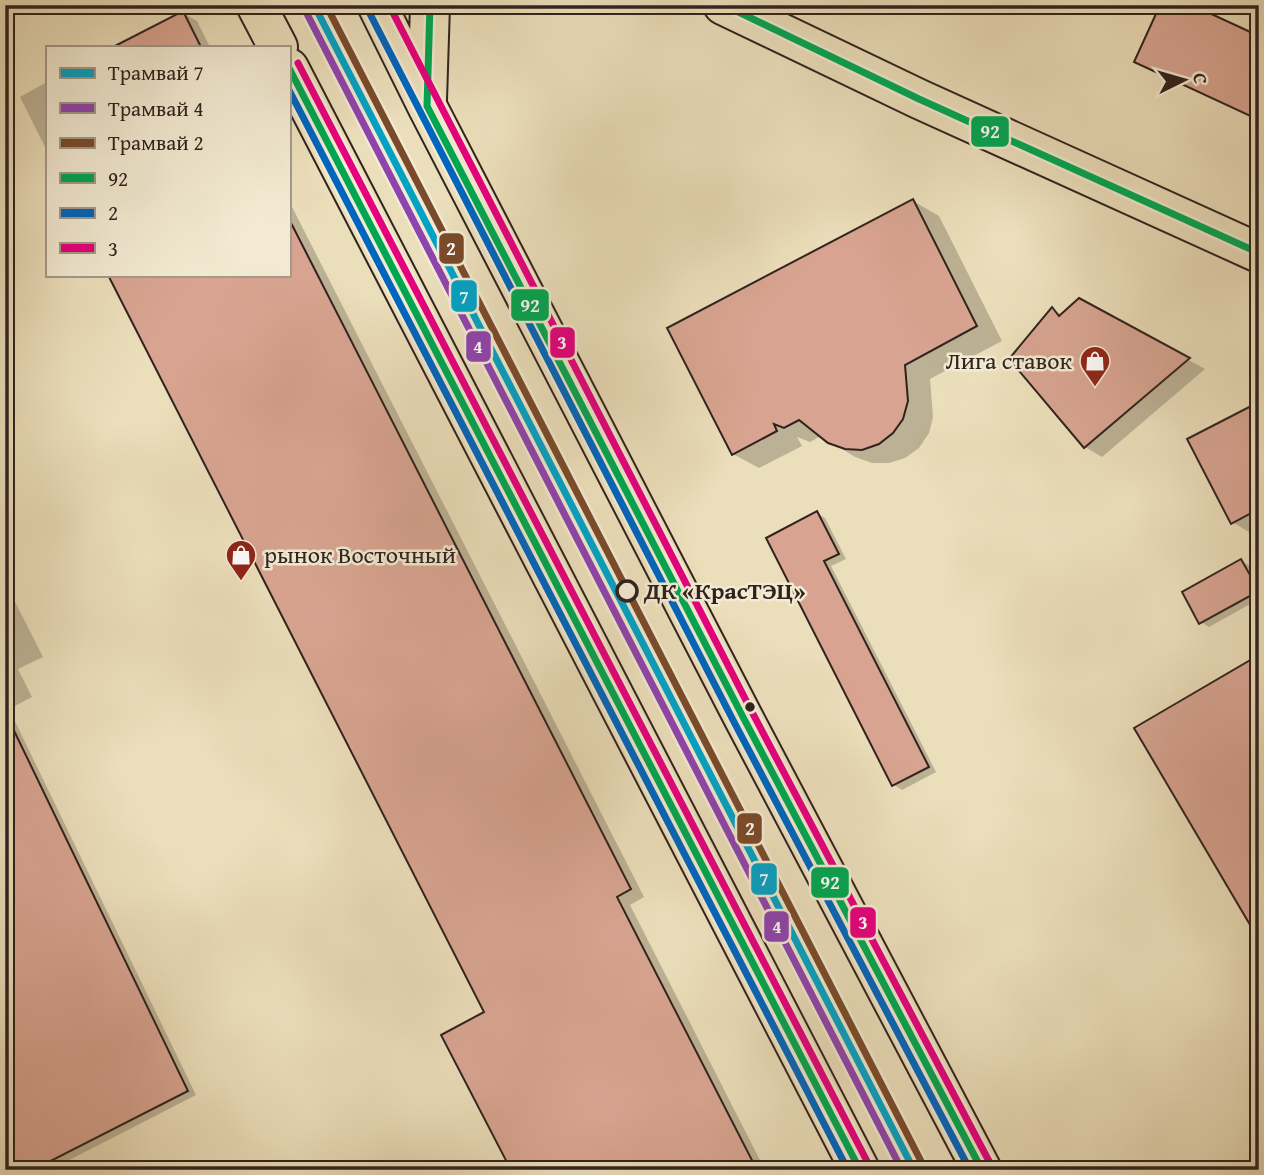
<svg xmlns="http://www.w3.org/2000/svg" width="1264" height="1175" viewBox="0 0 1264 1175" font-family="'Gentium Book Plus',serif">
<rect width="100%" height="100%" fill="#ebdeba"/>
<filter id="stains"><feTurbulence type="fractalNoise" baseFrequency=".00286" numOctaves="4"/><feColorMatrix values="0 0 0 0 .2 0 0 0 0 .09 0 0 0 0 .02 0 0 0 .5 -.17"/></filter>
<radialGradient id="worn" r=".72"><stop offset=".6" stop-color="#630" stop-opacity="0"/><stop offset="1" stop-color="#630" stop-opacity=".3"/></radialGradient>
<path fill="#0003" d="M 183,13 L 197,21 L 210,47 L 116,47 Z
M 47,82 L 47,151 L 20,97 Z
M 289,201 L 644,897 L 630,905 L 765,1170 L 513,1170 L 486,1013 L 110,275 L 289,275 Z
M 913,201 L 939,216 L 1002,341 L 930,379 L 933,417 L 929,433 L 919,448 L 905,458 L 889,463 L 872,463 L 855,457 L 821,436 L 810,442 L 797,437 L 802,446 L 759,468 L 733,454 Z
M 1079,300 L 1205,369 L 1102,457 L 1085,447 L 1052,309 L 1062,315 Z
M 1259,404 L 1259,528 L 1249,532 L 1232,522 Z
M 817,513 L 825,518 L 846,559 L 831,566 L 936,772 L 902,790 L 894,785 L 768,539 Z
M 1241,561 L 1250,566 L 1259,583 L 1259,599 L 1209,627 L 1201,622 Z
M 5,582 L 43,657 L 18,669 L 32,697 L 9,709 L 196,1095 L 50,1170 L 5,1170 Z"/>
<path fill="#d8a491" stroke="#30231e" stroke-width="2" d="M 1160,5 L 1192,5 L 1259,36 L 1259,120 L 1134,62 Z
M 183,11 L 201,47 L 113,47 Z
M 913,199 L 977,326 L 905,365 L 908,401 L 903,419 L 893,433 L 879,444 L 862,450 L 845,449 L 828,443 L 799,420 L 784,428 L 774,424 L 777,431 L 732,455 L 667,328 Z
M 289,219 L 631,889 L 617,897 L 757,1170 L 511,1170 L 441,1035 L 484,1012 L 108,275 L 289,275 Z
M 1079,298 L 1190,358 L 1084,448 L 1009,359 L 1052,307 L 1059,316 Z
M 1259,402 L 1259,509 L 1231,524 L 1187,439 Z
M 817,511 L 839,554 L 824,561 L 929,767 L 892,786 L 766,538 Z
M 1241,559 L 1259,591 L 1199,624 L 1182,592 Z
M 1259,655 L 1259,940 L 1134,728 Z
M 5,712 L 188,1091 L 33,1170 L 5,1170 Z"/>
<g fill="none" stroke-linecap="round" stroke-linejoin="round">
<g stroke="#30231e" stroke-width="42">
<path id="primary" d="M 723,5 L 919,99 L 1259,253"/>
</g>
<g stroke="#30231e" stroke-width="42">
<path id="highway" d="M 256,5 L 278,47
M 377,5 L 427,106 L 743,717 L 982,1170
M 289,68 L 860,1170
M 427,100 L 430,5"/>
</g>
<use href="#primary" stroke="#ebdeba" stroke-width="38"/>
<use href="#highway" stroke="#ebdeba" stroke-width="38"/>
<g stroke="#f2ead2" stroke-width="12">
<path id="bus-1" d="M 430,5 L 427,106 L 743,717 L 982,1170
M 724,5 L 919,99 L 1259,253
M 289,68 L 860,1170"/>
</g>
<g stroke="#f2ead2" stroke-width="12">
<path id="bus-2" d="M 368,10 L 734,722 L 970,1170
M 289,90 L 848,1170"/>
</g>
<g stroke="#f2ead2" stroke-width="12">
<path id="bus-3" d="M 389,5 L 752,712 L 991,1165
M 298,63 L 869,1165"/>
</g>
<use href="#bus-1" stroke="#00a651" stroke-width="7"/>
<use href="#bus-2" stroke="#0065bd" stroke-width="7"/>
<use href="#bus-3" stroke="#e5007d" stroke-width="7"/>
<g stroke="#f2ead2" stroke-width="12">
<path id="tram-1" d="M 314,5 L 914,1170"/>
</g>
<g stroke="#f2ead2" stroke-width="12">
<path id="tram-2" d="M 305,10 L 902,1170"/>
</g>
<g stroke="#f2ead2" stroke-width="12">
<path id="tram-3" d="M 326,5 L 923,1165"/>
</g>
<use href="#tram-1" stroke="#02a2c5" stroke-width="7"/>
<use href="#tram-2" stroke="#8e44ad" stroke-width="7"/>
<use href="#tram-3" stroke="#7a4b2a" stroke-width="7"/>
</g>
<defs>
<g id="shop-pin" transform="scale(1.575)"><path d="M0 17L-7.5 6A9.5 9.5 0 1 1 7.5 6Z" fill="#8f2418" stroke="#f2ead2"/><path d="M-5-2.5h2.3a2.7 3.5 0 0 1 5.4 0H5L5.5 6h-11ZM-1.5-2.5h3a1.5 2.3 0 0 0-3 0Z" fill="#fff"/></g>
</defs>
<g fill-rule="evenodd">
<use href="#shop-pin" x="1095" y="361"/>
<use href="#shop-pin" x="241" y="555"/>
</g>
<circle fill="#f2ead2" stroke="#30231e" stroke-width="3.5" cx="627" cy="591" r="10"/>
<circle fill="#30231e" stroke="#f2ead2" stroke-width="2.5" cx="750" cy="707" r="6"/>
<g text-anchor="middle" stroke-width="5" stroke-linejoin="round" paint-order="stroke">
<g font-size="24" fill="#30231e" stroke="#f2ead2" text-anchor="end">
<text x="1072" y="369">Лига ставок</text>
<text x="264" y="563" text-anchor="start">рынок Восточный</text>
</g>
<g font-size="24" font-weight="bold" fill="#30231e" stroke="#f2ead2" text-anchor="start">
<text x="644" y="599">ДК «КрасТЭЦ»</text>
</g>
</g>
<g stroke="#f2ead2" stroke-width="2.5">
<rect x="970" y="115" width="40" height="33" rx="7" fill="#00a651"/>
<rect x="438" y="232" width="27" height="33" rx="7" fill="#7a4b2a"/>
<rect x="450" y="279" width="28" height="34" rx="7" fill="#02a2c5"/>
<rect x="510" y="288" width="40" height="34" rx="7" fill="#00a651"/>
<rect x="549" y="326" width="27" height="33" rx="7" fill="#e5007d"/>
<rect x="465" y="330" width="27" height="33" rx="7" fill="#8e44ad"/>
<rect x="736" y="812" width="27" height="33" rx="7" fill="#7a4b2a"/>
<rect x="750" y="862" width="28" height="34" rx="7" fill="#02a2c5"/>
<rect x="810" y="866" width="40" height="33" rx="7" fill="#00a651"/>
<rect x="849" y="906" width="28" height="33" rx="7" fill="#e5007d"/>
<rect x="763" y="910" width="27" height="33" rx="7" fill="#8e44ad"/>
</g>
<g font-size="19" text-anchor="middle" font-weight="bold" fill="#fff">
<text x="990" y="138">92</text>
<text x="451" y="255">2</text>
<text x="464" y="303">7</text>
<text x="530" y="312">92</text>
<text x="562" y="349">3</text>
<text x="478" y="353">4</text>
<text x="750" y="835">2</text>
<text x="764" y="885">7</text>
<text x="830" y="889">92</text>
<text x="863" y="929">3</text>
<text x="777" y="933">4</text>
</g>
<rect width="1264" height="1175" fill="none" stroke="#ebdeba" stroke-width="28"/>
<rect x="7" y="7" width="1250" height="1161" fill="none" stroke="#30231e" stroke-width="3.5"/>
<rect x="14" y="14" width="1236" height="1147" fill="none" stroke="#30231e" stroke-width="2"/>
<rect x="46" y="46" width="245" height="231" fill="#f2ead2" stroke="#a49a8a" stroke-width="2"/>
<rect x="60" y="68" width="35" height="10" fill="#02a2c5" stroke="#a49a8a" stroke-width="2"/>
<text x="108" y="80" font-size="21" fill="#30231e">Трамвай 7</text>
<rect x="60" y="103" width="35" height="10" fill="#8e44ad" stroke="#a49a8a" stroke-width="2"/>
<text x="108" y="116" font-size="21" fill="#30231e">Трамвай 4</text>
<rect x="60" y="138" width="35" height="10" fill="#7a4b2a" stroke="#a49a8a" stroke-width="2"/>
<text x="108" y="150" font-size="21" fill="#30231e">Трамвай 2</text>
<rect x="60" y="173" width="35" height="10" fill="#00a651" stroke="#a49a8a" stroke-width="2"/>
<text x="108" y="186" font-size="21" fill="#30231e">92</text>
<rect x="60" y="208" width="35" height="10" fill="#0065bd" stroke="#a49a8a" stroke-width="2"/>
<text x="108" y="220" font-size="21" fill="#30231e">2</text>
<rect x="60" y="243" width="35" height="10" fill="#e5007d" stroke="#a49a8a" stroke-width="2"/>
<text x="108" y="256" font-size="21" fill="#30231e">3</text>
<g transform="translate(1184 80) rotate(85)" stroke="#f2ead2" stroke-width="5" paint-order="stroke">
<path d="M0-5L12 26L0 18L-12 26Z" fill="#30231e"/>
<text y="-10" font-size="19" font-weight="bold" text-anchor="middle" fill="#30231e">С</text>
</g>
<rect width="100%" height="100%" filter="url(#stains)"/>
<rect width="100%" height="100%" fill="url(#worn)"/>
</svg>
